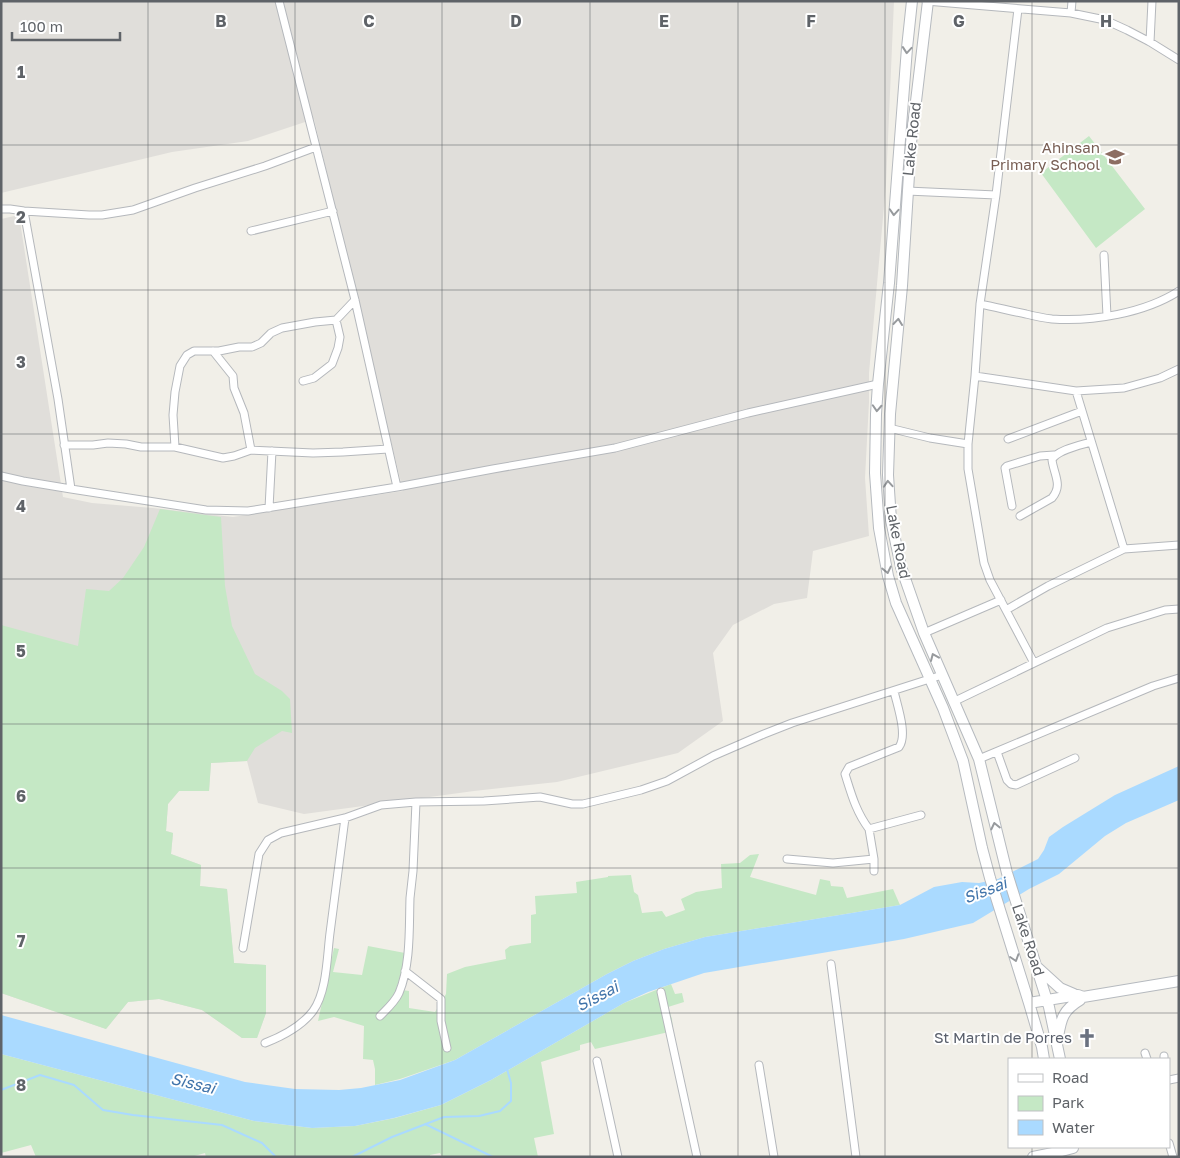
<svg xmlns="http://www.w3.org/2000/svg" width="1180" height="1158" viewBox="0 0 1180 1158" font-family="'Golos Text',sans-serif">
<rect width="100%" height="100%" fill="#f1efe8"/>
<path fill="#e0deda" d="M 1,1 L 894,1 L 886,184 L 869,373 L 869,402 L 865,478 L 869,536 L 813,551 L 807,598 L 774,604 L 733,625 L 713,653 L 723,721 L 678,753 L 557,782 L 474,791 L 304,814 L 258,803 L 247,761 L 211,763 L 209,791 L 179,791 L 168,804 L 166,831 L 173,833 L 171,854 L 201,865 L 200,886 L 227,889 L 234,963 L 266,965 L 266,1013 L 257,1038 L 242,1038 L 202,1010 L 159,999 L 128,1002 L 106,1029 L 1,993 L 1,219 L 19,215 L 63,497 L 92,503 L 153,508 L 233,517 L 403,491 L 314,119 L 248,141 L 172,152 L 1,193 Z"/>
<path fill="#c5e8c5" d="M 1089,136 L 1145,209 L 1096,248 L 1041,173 Z
M 160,509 L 221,517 L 225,586 L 232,626 L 255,674 L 282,691 L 290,699 L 292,733 L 282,731 L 255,748 L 247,761 L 211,763 L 209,791 L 179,791 L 168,804 L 166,831 L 173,833 L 171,854 L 201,865 L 200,886 L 227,889 L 234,963 L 266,965 L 266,1013 L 257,1038 L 242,1038 L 202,1010 L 159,999 L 128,1002 L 106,1029 L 1,993 L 1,625 L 78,646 L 86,589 L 109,591 L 123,578 L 144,547 Z
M 759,854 L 750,877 L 816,895 L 820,879 L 830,881 L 831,886 L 843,887 L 847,898 L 893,889 L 900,905 L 705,937 L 664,949 L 633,961 L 607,974 L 455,1060 L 400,1079 L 375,1085 L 375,1069 L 373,1060 L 363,1059 L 364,1026 L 334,1017 L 318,1021 L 334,948 L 339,949 L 333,972 L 362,975 L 368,946 L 405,953 L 402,972 L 396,989 L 409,991 L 409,1008 L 435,1012 L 446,994 L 447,974 L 465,967 L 506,959 L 505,950 L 510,946 L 531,943 L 531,915 L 536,914 L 535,896 L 577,893 L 576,882 L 608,877 L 608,876 L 631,875 L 634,892 L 638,895 L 642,913 L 662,911 L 666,917 L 685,910 L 681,899 L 696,892 L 722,888 L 721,864 L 740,863 L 750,855 Z
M 671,984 L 675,994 L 682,993 L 684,1002 L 668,1007 L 672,1019 L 673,1031 L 595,1049 L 591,1042 L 580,1045 L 580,1050 L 541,1062 L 554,1134 L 534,1138 L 538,1157 L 442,1157 L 440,1153 L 430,1155 L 430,1157 L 206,1157 L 205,1153 L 191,1157 L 36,1157 L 31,1145 L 1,1153 L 1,1054 L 254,1121 L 312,1128 L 355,1126 L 395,1118 L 441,1105 L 491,1080 L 624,1003 Z"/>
<path fill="#aadaff" d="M 1179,766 L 1179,800 L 1126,823 L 1105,836 L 1059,874 L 1029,889 L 973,923 L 904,939 L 704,973 L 648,992 L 624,1003 L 491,1080 L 441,1105 L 394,1118 L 355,1126 L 312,1128 L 254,1121 L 1,1054 L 1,1015 L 245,1082 L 295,1089 L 339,1090 L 361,1088 L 400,1080 L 455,1060 L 607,974 L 633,961 L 664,949 L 705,937 L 900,905 L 934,887 L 962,882 L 979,883 L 998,879 L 1038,859 L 1044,850 L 1049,837 L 1063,827 L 1115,795 Z"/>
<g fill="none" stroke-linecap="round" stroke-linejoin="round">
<path stroke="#aadaff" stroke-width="2" d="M 1,1090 L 40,1075 L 74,1085 L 103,1110 L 133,1115 L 222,1125 L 262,1143 L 276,1157
M 425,1124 L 493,1157
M 352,1157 L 392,1137 L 444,1117 L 479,1116 L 500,1111 L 511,1101 L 511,1083 L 507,1069"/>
<g stroke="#b5b8bc" stroke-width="9">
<path id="street" d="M 279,1 L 355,300 L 397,487 L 493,469 L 615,448 L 748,413 L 878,384
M 926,1 L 1071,13 L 1105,20 L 1127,30 L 1150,42 L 1179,60
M 1018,9 L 996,195 L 980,304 L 975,376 L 968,444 L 968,469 L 984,563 L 990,580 L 1034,663
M 1071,13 L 1072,1
M 1150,42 L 1152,1
M 907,191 L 996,195
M 1,209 L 10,209 L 24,211 L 89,215 L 102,215 L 133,210 L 195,188 L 265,166 L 316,147
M 251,231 L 333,211
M 1104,255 L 1107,316
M 980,304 C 995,307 1011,311 1026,314 C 1034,316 1043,318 1052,319 C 1092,322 1145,313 1179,291
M 213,351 L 233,376 L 234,388 L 244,413 L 251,450
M 975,376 L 1076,391 L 1124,388 L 1160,378 L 1179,369
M 303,381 L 314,378 L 332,364 L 338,348 L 340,337 L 336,320
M 889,428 L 930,438 L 968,444
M 1008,439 L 1082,411
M 64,445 L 93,445 L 108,443 L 126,444 L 141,447 L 175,447 L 223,458 L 234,456 L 251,450 L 313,453 L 343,452 L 388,449
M 175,447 L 173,415 L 175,392 L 180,366 L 187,355 L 194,351 L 219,351 L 239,347 L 252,347 L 261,343 L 271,333 L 282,328 L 315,322 L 336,320 L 355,300
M 1,476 L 23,481 L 71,489 L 58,399 L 24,211
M 71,489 L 206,510 L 248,511 L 397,487
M 1012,506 L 1005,468 L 1007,466 L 1040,456 L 1054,455
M 269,508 L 272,451
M 1020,516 L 1052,498 C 1063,485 1054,475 1052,460 C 1056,450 1081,445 1091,442
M 1124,549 L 1179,545
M 1006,610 L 1048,586 L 1124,549 L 1076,391
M 924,633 L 1001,600
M 894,691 C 897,705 908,735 899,747 L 849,767 L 845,774 C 851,793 856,812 869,829 L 921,815
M 953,702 L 1107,628 L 1165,610 L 1179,609
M 997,752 L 1007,780 L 1011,784 L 1016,785 L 1075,758
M 979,759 L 1153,686 L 1179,678
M 869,829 L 874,859 L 874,871
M 787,859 L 833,863 L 874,859
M 243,948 L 259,854 L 268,840 L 281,833 L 345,818 L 381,805 L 416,802
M 831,964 L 856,1157
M 405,971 L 441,999 L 441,1021 L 447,1048
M 661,992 L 697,1157
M 380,1016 C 387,1009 395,1002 399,993 C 411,964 409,928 410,898 C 411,889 412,880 413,871 C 414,848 415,825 416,802 L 484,801 L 540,797 L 572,804 L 583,804 L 641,790 L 667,781 L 713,756 L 764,734 L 792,723 L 942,675
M 265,1043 C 283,1036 301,1027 313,1011 C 327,992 327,956 330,933 C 335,895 340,857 345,818
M 1145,1053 L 1147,1059
M 1164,1056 L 1164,1059
M 597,1061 L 618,1157
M 759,1065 L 774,1157
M 1169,1080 L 1179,1078
M 1169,1143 L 1173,1157"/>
</g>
<g stroke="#b6babf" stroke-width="12">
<path id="secondary" d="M 912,1 L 907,48 L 889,283 L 878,384 L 876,414 L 875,473 L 879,528 L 888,576 L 896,603 L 943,708 L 963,761 L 982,848 L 990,878 L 1029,1003 L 1042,1047 L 1044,1059
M 928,1 L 911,143 L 902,286 L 890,414 L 888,475 L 891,520 L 901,567 L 924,633 L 979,759 L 1007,873 L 1049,1007 L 1060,1059
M 1038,968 L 1060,988 L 1074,994
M 1029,1003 L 1078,995 L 1083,997 L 1179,981
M 1058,1037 C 1061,1019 1063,1010 1080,1000
M 1033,1157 L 1058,1152 L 1073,1148"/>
</g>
<use href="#street" stroke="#fff" stroke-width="7"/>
<use href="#secondary" stroke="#fff" stroke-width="10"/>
</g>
<defs><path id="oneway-chevron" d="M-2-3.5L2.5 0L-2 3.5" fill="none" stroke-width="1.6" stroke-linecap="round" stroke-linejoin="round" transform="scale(1.25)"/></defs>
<g stroke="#979a9d">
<use href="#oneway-chevron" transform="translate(907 50) rotate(95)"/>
<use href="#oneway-chevron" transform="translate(894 212) rotate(94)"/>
<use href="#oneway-chevron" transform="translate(898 322) rotate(-84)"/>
<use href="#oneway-chevron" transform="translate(877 408) rotate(93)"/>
<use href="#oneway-chevron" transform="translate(888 484) rotate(-94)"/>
<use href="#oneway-chevron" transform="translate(887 570) rotate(78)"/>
<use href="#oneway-chevron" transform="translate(934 657) rotate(-113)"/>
<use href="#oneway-chevron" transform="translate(995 826) rotate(-103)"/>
<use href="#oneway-chevron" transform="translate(1015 958) rotate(72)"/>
</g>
<path fill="none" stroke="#5f6368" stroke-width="1" stroke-opacity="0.55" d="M 148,1 L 148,1157M 295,1 L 295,1157M 442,1 L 442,1157M 590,1 L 590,1157M 738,1 L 738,1157M 885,1 L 885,1157M 1032,1 L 1032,1059M 1,145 L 1179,145M 1,290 L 1179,290M 1,434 L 1179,434M 1,579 L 1179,579M 1,724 L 1179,724M 1,868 L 1179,868M 1,1013 L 1179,1013M 1032,1147 L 1032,1157"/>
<defs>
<g id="school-bare" transform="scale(1.5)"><path d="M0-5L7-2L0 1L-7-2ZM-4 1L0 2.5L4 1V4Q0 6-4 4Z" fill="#8d6e63" stroke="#fff" stroke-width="2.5" paint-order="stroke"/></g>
<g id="church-bare" transform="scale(1.5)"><path d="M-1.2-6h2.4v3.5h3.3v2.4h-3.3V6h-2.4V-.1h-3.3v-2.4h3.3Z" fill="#6b7280" stroke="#fff" stroke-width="2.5" paint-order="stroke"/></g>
</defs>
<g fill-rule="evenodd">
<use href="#school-bare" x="1115" y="157"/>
<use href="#church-bare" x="1087" y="1038"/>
</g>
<g text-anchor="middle" stroke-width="4" stroke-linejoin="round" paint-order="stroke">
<g font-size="15" fill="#5f6368" stroke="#fff">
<text transform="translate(912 139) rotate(-84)" y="5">Lake Road</text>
<text transform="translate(898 542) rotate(79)" y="5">Lake Road</text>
<text transform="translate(1028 940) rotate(72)" y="5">Lake Road</text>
</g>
<g font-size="15" fill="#785e54" stroke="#fff" text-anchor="end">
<text x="1100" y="153">Ahinsan<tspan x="1100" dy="17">Primary School</tspan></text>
</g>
<g font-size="15" fill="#5b616d" stroke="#fff" text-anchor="end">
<text x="1072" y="1043">St Martin de Porres</text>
</g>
<g font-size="16" font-style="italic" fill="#4174aa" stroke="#fff">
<text transform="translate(985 890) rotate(-21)" y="6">Sissai</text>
<text transform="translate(597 996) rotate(-28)" y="6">Sissai</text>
<text transform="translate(193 1083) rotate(13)" y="6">Sissai</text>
</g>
</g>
<g font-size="16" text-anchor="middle" font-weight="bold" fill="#5f6368" stroke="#fff" stroke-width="4" stroke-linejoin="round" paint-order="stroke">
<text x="221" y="27">B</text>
<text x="369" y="27">C</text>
<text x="516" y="27">D</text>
<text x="664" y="27">E</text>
<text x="811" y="27">F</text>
<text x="959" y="27">G</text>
<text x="1106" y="27">H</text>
<text x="21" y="78">1</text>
<text x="21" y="223">2</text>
<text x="21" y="368">3</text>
<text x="21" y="512">4</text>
<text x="21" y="657">5</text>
<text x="21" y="802">6</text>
<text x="21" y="947">7</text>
<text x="21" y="1091">8</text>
</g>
<rect width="1180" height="1158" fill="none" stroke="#5f6368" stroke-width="5"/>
<rect x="1008" y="1058" width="162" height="90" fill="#ffffff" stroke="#bfc1c3"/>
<rect x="1018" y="1074" width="25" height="8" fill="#ffffff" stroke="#bfc1c3"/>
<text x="1052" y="1083" font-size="15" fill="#5f6368">Road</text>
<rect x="1018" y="1096" width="25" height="15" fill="#c5e8c5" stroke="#bfc1c3"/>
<text x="1052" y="1108" font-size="15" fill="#5f6368">Park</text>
<rect x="1018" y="1120" width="25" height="15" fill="#aadaff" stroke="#bfc1c3"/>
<text x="1052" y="1133" font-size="15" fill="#5f6368">Water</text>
<path d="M12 32v8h108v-8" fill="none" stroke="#5f6368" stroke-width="2.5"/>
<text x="20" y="32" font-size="15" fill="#5f6368" stroke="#ffffff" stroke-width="4" paint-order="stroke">100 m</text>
</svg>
